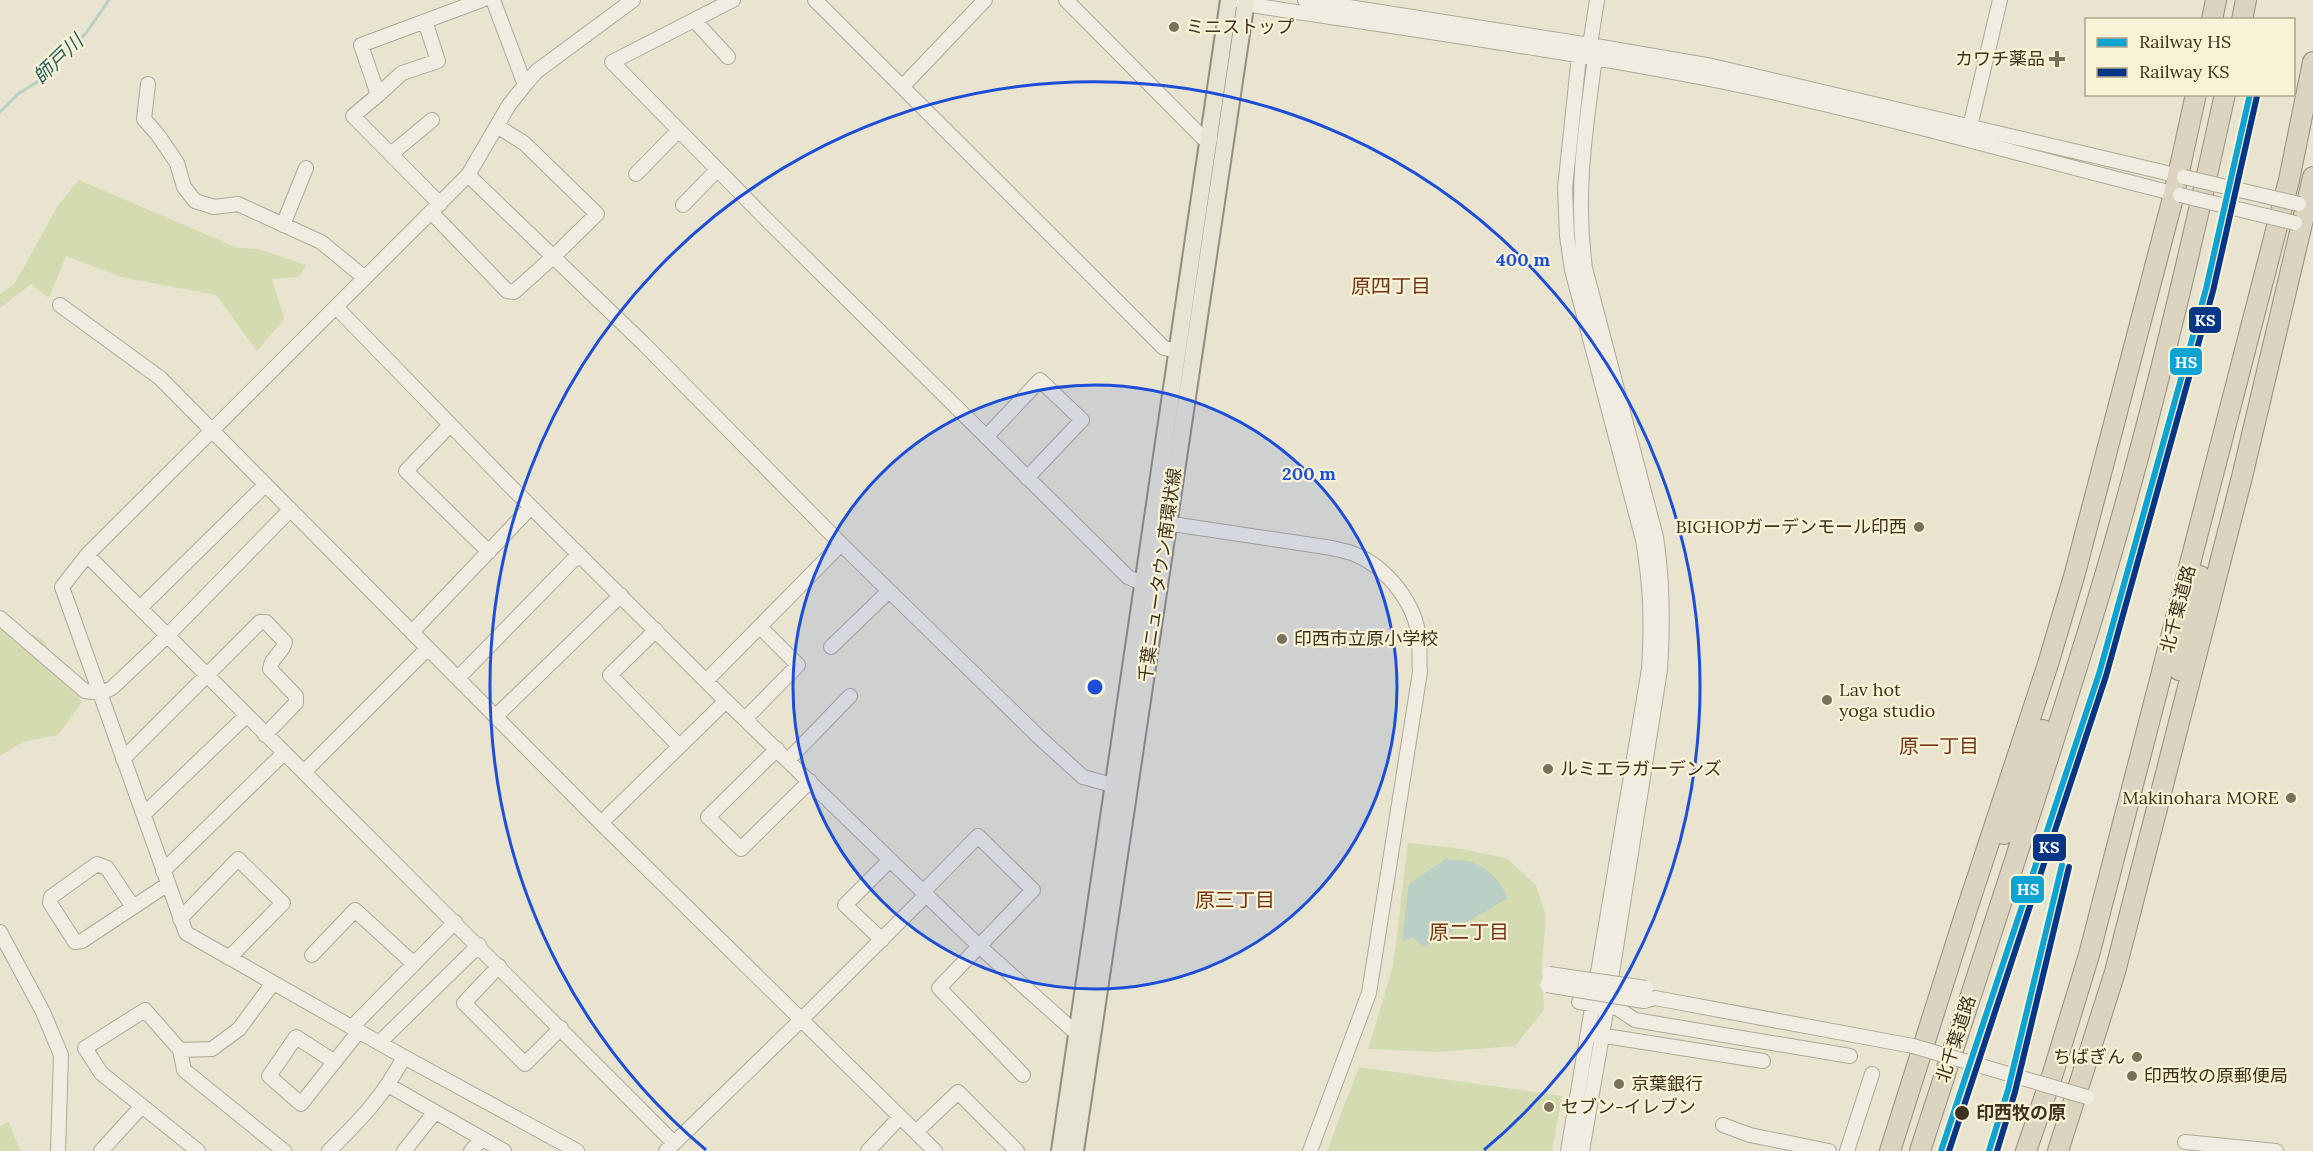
<svg xmlns="http://www.w3.org/2000/svg" width="2313" height="1151" viewBox="0 0 2313 1151" font-family="Lora,'Noto Sans JP',serif">
<rect width="100%" height="100%" fill="#e8e4d0"/>
<path fill="#d5dbb1" d="M 79,180 L 238,248 L 259,249 L 306,265 L 299,277 L 272,279 L 284,319 L 257,351 L 216,295 L 121,277 L 66,256 L 49,298 L 31,284 L 0,308 L 0,294 L 15,283 L 57,207 Z
M 0,620 L 43,640 L 82,702 L 58,735 L 23,742 L 0,756 Z
M 1408,843 L 1456,848 L 1506,858 L 1536,885 L 1546,915 L 1542,966 L 1544,1010 L 1515,1046 L 1439,1052 L 1368,1049 L 1393,966 Z
M 1359,1067 L 1562,1096 L 1552,1151 L 1327,1151 Z
M 9,1122 L 20,1151 L 0,1151 L 0,1126 Z"/>
<path fill="#bacfc5" d="M 1446,859 C 1454,861 1463,859 1471,862 C 1489,868 1500,881 1508,898 L 1424,947 L 1413,938 L 1402,941 L 1409,884 Z"/>
<g fill="none" stroke-linecap="round" stroke-linejoin="round">
<path stroke="#bacfc5" stroke-width="3" d="M 0,112 L 18,94 L 37,82 L 86,33 L 109,0"/>
<g stroke="#aea898" stroke-width="16">
<path id="minor" d="M 493,0 L 525,85
M 733,0 L 612,62 L 766,219 L 1128,577 L 1144,584
M 815,0 L 1164,348 L 1178,351
M 1066,0 L 1203,138 L 1210,139
M 1238,0 L 1245,4 C 1400,28 1556,49 1709,79 C 1867,110 2023,156 2180,195
M 1305,0 L 1590,45 L 1712,66 L 2184,177
M 694,20 L 728,57
M 425,21 L 438,61 L 402,73 L 378,95 L 361,45 L 482,0
M 148,84 L 144,119 L 158,135 L 177,163 L 184,187 L 195,201 L 214,207 L 238,204 L 321,242 L 365,278
M 902,87 L 985,0
M 378,95 L 353,116 L 440,204
M 1968,135 L 2000,0
M 391,154 L 432,120
M 636,174 L 679,130
M 468,175 L 644,344 L 841,544 L 1041,739 L 1083,777 L 1123,788
M 683,205 L 717,170
M 432,213 L 507,291 L 514,292 L 553,257 L 597,214 L 524,143 L 497,126
M 283,225 L 306,168
M 60,305 L 160,378 L 601,823 L 935,1151
M 336,307 L 509,485 L 726,701 L 979,946 L 1075,1032
M 450,425 L 406,471 L 489,552
M 986,437 L 1040,380 L 1082,420 L 1027,478
M 1159,522 L 1332,548 C 1339,550 1347,551 1354,554 C 1387,567 1416,604 1419,639 C 1420,650 1419,661 1420,672 L 1369,993 L 1310,1151
M 87,555 L 674,1143
M 140,608 L 265,485
M 0,618 L 85,691 L 101,693 L 112,688 L 167,636 L 290,510
M 656,630 L 610,675 L 679,746
M 412,632 L 531,507
M 831,647 L 889,591
M 458,678 L 579,554
M 706,681 L 841,544
M 496,716 L 621,595
M 745,719 L 798,665 L 760,627
M 777,749 L 708,817 L 741,849 L 810,781
M 123,759 L 260,622 L 266,622 L 285,642 C 283,653 271,657 270,669 L 296,696 L 296,703 L 265,735
M 788,760 L 850,696
M 304,772 L 428,648
M 144,814 L 246,716
M 601,823 L 726,701
M 163,871 L 284,753
M 923,892 L 978,836 L 1033,890 L 939,988 L 1023,1075
M 133,907 L 107,868 L 97,864 L 51,897 L 50,903 L 75,942 L 82,941 L 168,884
M 180,919 L 238,859 L 283,903 L 229,958
M 0,932 L 43,1012 L 61,1055 L 58,1151
M 882,940 L 845,905 L 890,860
M 312,955 L 355,910 L 414,964
M 499,966 L 464,1003 L 525,1064 L 561,1028
M 1644,1001 L 1655,998 L 1913,1046
M 1579,1002 L 1617,1008 L 1635,1020 L 1850,1056
M 352,1027 L 455,922
M 1593,1034 L 1763,1061
M 379,1043 L 479,945
M 180,1050 L 212,1049 L 239,1029 L 273,983
M 335,1062 L 296,1037 L 269,1076 L 301,1104 L 359,1031
M 388,1085 L 504,1151
M 1723,1125 L 1750,1135 L 1829,1151
M 916,1132 L 958,1092 L 1017,1151
M 2185,1142 L 2276,1151
M 101,1151 L 142,1106
M 198,1151 L 101,1073 L 85,1048 L 145,1010 L 180,1050 L 184,1070 L 284,1151
M 329,1151 C 362,1118 382,1098 404,1057
M 404,1151 L 435,1112
M 471,1151 L 482,1139
M 577,1151 L 404,1057 L 186,933 L 62,587 L 87,555 L 468,175 L 509,105 L 529,80 L 537,71 L 633,0
M 666,1151 L 801,1020 L 926,895
M 868,1151 L 900,1117
M 1568,1151 L 1649,669 C 1652,622 1651,587 1643,540 L 1572,270 L 1567,236 L 1565,188 L 1579,56 L 1590,45
M 1582,1151 L 1602,1036 L 1660,670 C 1663,625 1663,582 1656,537 L 1585,268 C 1575,194 1585,132 1595,58 L 1590,45 L 1597,0
M 1847,1151 L 1872,1074"/>
</g>
<g stroke="#938e7f" stroke-width="20">
<path id="major" d="M 1060,1151 L 1229,0
M 1075,1151 L 1246,0"/>
</g>
<g stroke="#938e7f" stroke-width="22">
<path id="highway" d="M 2212,20 L 2216,0
M 2242,20 L 2246,0
M 2179,670 L 2200,576
M 2004,834 L 2043,730
M 1890,1151 L 1966,912 L 2048,664 L 2075,573 L 2174,194 L 2196,94
M 1920,1151 C 1976,979 2033,808 2087,635 C 2142,458 2185,276 2225,94
M 2026,1151 L 2053,1073 L 2089,955 L 2289,180 L 2313,62
M 2058,1151 L 2115,972 L 2242,477 L 2313,177"/>
</g>
<use href="#minor" stroke="#f0ece2" stroke-width="14"/>
<use href="#major" stroke="#e8e4d3" stroke-width="16"/>
<use href="#highway" stroke="#dcd4c0" stroke-width="20"/>
<g stroke="#afaca2" stroke-width="5">
<path id="rail" d="M 2168,452 L 2180,385"/>
</g>
<use href="#rail" stroke="#f9f3d6" stroke-width="3" stroke-dasharray="9" stroke-linecap="butt"/>
<g stroke="#aea898" stroke-width="16" stroke-linecap="butt">
<path id="minor-bridge" d="M 2184,177 L 2299,204
M 2180,195 L 2295,223
M 1549,974 L 1646,988
M 1547,985 L 1644,1001
M 1913,1046 L 2087,1097"/>
</g>
<use href="#minor-bridge" stroke="#f0ece2" stroke-width="14"/>
<g stroke="#f9f3d6" stroke-width="10">
<path id="rail-1" d="M 1941,1151 L 2099,674 L 2206,289 L 2250,94
M 1989,1151 L 2008,1090 L 2062,865"/>
</g>
<g stroke="#f9f3d6" stroke-width="10">
<path id="rail-2" d="M 1949,1151 L 2106,676 L 2213,291 L 2257,96
M 1997,1151 L 2015,1092 L 2069,867"/>
</g>
<use href="#rail-1" stroke="#0da3d2" stroke-width="6"/>
<use href="#rail-2" stroke="#073686" stroke-width="6"/>
</g>
<circle cx="1095" cy="687" r="302" fill="#1d4ed8" fill-opacity=".12"/>
<g fill="none" stroke="#1d4ed8" stroke-width="3">
<circle cx="1095" cy="687" r="302"/>
<path d="M706 1150A605 605 0 1 1 1484 1150"/>
</g>
<g fill="#7a705c" stroke="#f9f3d6" stroke-width="2">
<circle cx="1174" cy="27" r="6"/>
<path d="M2054 50h6v6h6v6h-6v6h-6v-6h-6v-6h6z"/>
<circle cx="1919" cy="527" r="6"/>
<circle cx="1282" cy="639" r="6"/>
<circle cx="1827" cy="700" r="6"/>
<circle cx="1548" cy="769" r="6"/>
<circle cx="2291" cy="798" r="6"/>
<circle cx="2137" cy="1057" r="6"/>
<circle cx="2132" cy="1076" r="6"/>
<circle cx="1619" cy="1084" r="6"/>
<circle cx="1549" cy="1107" r="6"/>
</g>
<circle fill="#3f311e" stroke="#f9f3d6" stroke-width="2" cx="1962" cy="1113" r="8"/>
<g text-anchor="middle" stroke-width="4.5" stroke-linejoin="round" paint-order="stroke">
<g font-size="18" fill="#3f311e" stroke="#f9f3d6" text-anchor="start">
<text x="1186" y="33">ミニストップ</text>
<text x="2045" y="65" text-anchor="end">カワチ薬品</text>
<text x="1907" y="533" text-anchor="end">BIGHOPガーデンモール印西</text>
<text x="1294" y="645">印西市立原小学校</text>
<text x="1839" y="696">Lav hot<tspan x="1839" dy="21">yoga studio</tspan></text>
<text x="1560" y="775">ルミエラガーデンズ</text>
<text x="2279" y="804" text-anchor="end">Makinohara MORE</text>
<text x="2125" y="1063" text-anchor="end">ちばぎん</text>
<text x="2144" y="1082">印西牧の原郵便局</text>
<text x="1631" y="1090">京葉銀行</text>
<text x="1561" y="1113">セブン-イレブン</text>
</g>
<g font-size="18" fill="#3f311e" stroke="#f9f3d6">
<text transform="translate(1160 575) rotate(-82)" y="6">千葉ニュータウン南環状線</text>
<text transform="translate(2178 609) rotate(-75)" y="6">北千葉道路</text>
<text transform="translate(1956 1039) rotate(-72)" y="6">北千葉道路</text>
</g>
<g font-size="18" font-weight="bold" fill="#3f311e" stroke="#f9f3d6" text-anchor="start">
<text x="1976" y="1119">印西牧の原</text>
</g>
<g font-size="20" font-style="italic" fill="#2c5e60" stroke="#f9f3d6">
<text transform="translate(58 59) rotate(-44)" y="7">師戸川</text>
</g>
<g font-size="20" fill="#703419" stroke="#f9f3d6">
<text x="1391" y="293">原四丁目</text>
<text x="1939" y="753">原一丁目</text>
<text x="1235" y="907">原三丁目</text>
<text x="1469" y="939">原二丁目</text>
</g>
</g>
<circle cx="1095" cy="687" r="9" fill="#1d4ed8" stroke="#f9f3d6" stroke-width="3"/>
<g font-size="18" text-anchor="middle" font-weight="bold" fill="#1d4ed8" stroke="#f9f3d6" stroke-width="4.5" stroke-linejoin="round" paint-order="stroke">
<text x="1523" y="266">400 m</text>
<text x="1309" y="480">200 m</text>
</g>
<g stroke="#f9f3d6" stroke-width="2">
<rect x="2188" y="306" width="34" height="28" rx="6" fill="#073686"/>
<rect x="2169" y="347" width="34" height="29" rx="6" fill="#0da3d2"/>
<rect x="2032" y="833" width="35" height="29" rx="6" fill="#073686"/>
<rect x="2010" y="875" width="35" height="29" rx="6" fill="#0da3d2"/>
</g>
<g font-size="16" text-anchor="middle" font-weight="bold" fill="#fff">
<text x="2205" y="326">KS</text>
<text x="2186" y="368">HS</text>
<text x="2049" y="853">KS</text>
<text x="2028" y="895">HS</text>
</g>
<rect x="2085" y="18" width="210" height="78" fill="#f9f3d6" stroke="#afa58c" stroke-width="1.5"/>
<rect x="2097" y="38" width="30" height="9" fill="#0da3d2" stroke="#afa58c" stroke-width="1.5"/>
<text x="2139" y="48" font-size="18" fill="#3f311e">Railway HS</text>
<rect x="2097" y="68" width="30" height="9" fill="#073686" stroke="#afa58c" stroke-width="1.5"/>
<text x="2139" y="78" font-size="18" fill="#3f311e">Railway KS</text>
</svg>
